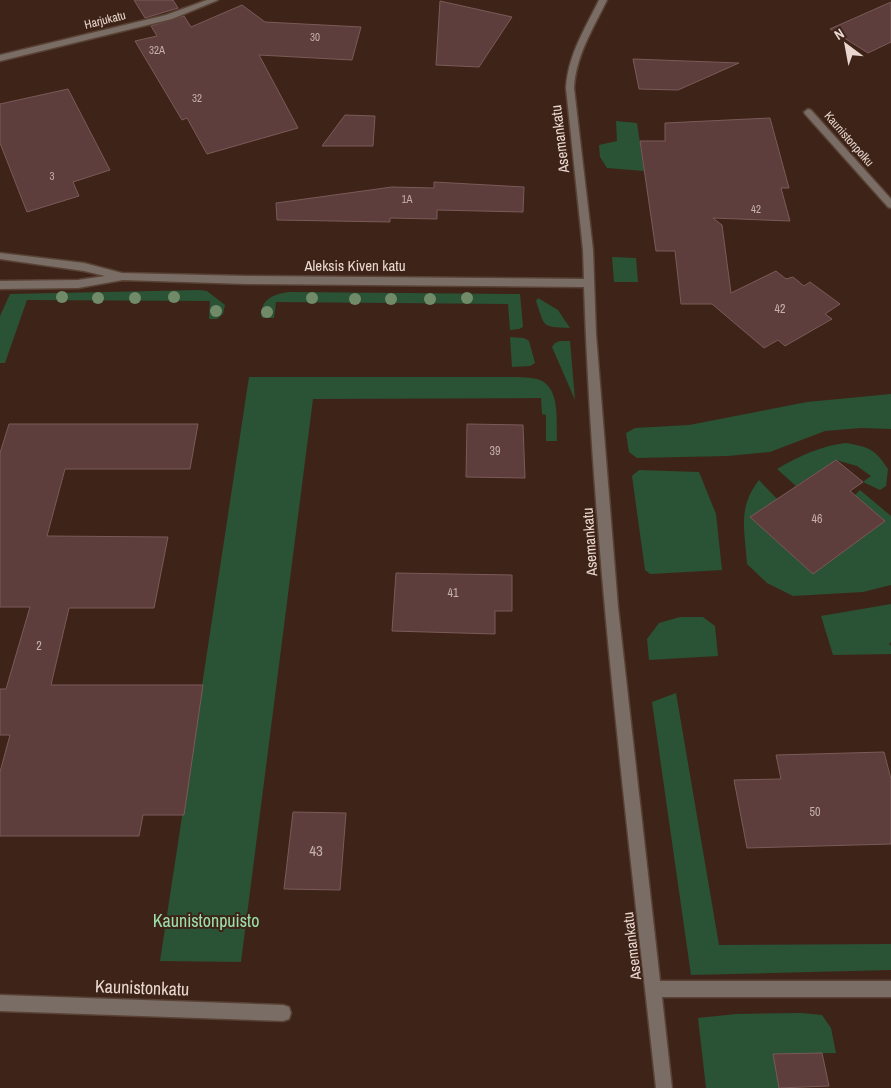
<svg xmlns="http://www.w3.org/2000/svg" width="891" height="1088" viewBox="0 0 891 1088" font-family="'Archivo Narrow',sans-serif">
<rect width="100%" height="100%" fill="#3e2418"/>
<path fill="#2a5235" d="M 616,121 L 637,123 L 644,171 L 607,168 L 600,157 L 599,145 L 617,141 Z
M 612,257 L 636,258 L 638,282 L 614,282 Z
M 200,290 L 207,291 L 225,305 L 223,314 L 217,319 L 209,319 L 210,301 L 27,300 L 5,363 L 0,363 L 0,316 L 10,294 Z
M 289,292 L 520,294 L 523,327 L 519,329 L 510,330 L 508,304 L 276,302 L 274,318 L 263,318 L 261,316 C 261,299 274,294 289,292 Z
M 538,298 L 558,310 L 570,328 C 541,327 545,327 536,301 Z
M 510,337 L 524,338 L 529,341 L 535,363 L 530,366 L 512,367 Z
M 560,341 L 570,341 L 575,400 L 552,347 L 555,343 Z
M 249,377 L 518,377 C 527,378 538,377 545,383 C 560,395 556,424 557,441 L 546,441 L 546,415 L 542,414 L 541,398 L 313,399 L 241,962 L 160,961 Z
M 891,394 L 891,429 L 861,428 L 825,431 L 770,452 L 728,456 L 637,458 L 629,452 L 626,433 L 635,428 L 689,425 L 807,402 Z
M 846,443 C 869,447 875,449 888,469 L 886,486 L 880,490 L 863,482 L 871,476 L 857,466 L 836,460 L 796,486 L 777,469 C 797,457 823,445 846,443 Z
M 639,470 L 699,472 L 716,514 L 722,570 L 650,574 L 645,570 L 632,476 Z
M 759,480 L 777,499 L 750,517 L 813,574 L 885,521 L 855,495 L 860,490 L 891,516 L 891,585 L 863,592 L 793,596 L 767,583 L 747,564 C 745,531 737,508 759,480 Z
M 891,604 L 891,642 L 889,644 L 891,646 L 891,654 L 833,655 L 821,616 Z
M 680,617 L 703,617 L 715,626 L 718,656 L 649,660 L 647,639 L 659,623 Z
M 676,693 L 719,945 L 891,944 L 891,970 L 691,975 L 652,702 Z
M 801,1013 L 822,1015 L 831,1028 L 836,1053 L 773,1054 L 779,1088 L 706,1088 L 698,1018 L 736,1014 Z"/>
<path fill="#5d3e3d" stroke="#7b5a58" d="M 134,0 L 173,0 L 178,8 L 145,18 Z
M 440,1 L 512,17 L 479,67 L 436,65 Z
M 891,2 L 891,42 L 868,53 L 830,29 Z
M 242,5 L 265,22 L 361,27 L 352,60 L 259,55 L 298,128 L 207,154 L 187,118 L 182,120 L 135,41 L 157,36 L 151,26 L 184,16 L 191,27 Z
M 633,59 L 739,63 L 678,90 L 639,89 Z
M 68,89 L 110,170 L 73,182 L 79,196 L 27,212 L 0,143 L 0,104 Z
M 345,115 L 375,116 L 373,146 L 322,146 Z
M 770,118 L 789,188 L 781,188 L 790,221 L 713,218 L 722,225 L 731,293 L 776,271 L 786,279 L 793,277 L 804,286 L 810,282 L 840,304 L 825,314 L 832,319 L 785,346 L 778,340 L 764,348 L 712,304 L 681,304 L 675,251 L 656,251 L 640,141 L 665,141 L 665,123 Z
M 434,182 L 524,187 L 523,212 L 437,210 L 437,219 L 390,218 L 390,222 L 277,220 L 276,203 L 392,187 L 434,188 Z
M 9,424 L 198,424 L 190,469 L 65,469 L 47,536 L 168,537 L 154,608 L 69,608 L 51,685 L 203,685 L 184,815 L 143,815 L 139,836 L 0,836 L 0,772 L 10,735 L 0,735 L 0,689 L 6,689 L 30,607 L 0,607 L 0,453 Z
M 467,424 L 523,425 L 525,478 L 466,477 Z
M 836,460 L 863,482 L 850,491 L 885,521 L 813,574 L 750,517 Z
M 396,573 L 512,575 L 512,611 L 495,611 L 495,634 L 392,631 Z
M 884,752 L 891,779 L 891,844 L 747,848 L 734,780 L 781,779 L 776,755 Z
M 293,812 L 346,813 L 340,890 L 284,889 Z
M 822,1053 L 829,1086 L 779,1088 L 773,1054 Z"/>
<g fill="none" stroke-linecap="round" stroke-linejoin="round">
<g stroke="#594135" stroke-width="3">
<path id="minor" d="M 207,0 L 218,0 L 172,19 L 0,61 L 0,55 L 166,15 Z
M 599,0 L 607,0 C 593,29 576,55 574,88 L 593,250 L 596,334 L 618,607 L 660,981 L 891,981 L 891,997 L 662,997 L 672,1088 L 656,1088 C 627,822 593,555 584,287 L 247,284 L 123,280 L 78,288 L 0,289 L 0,281 L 78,280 L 105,276 L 84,271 L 0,259 L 0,253 L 84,263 L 122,273 L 247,276 L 584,279 L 583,250 L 566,88 C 568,55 585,29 599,0 Z
M 808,109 L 811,110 L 891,199 L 891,208 L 888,207 L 805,114 L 804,112 Z
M 0,995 L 283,1005 L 289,1007 L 291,1013 L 289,1019 L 283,1021 L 0,1011 Z"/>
</g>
<use href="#minor" fill="#796d65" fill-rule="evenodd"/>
</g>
<g fill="#718b69">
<circle cx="62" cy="297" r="6"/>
<circle cx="174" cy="297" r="6"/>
<circle cx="98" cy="298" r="6"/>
<circle cx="135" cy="298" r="6"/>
<circle cx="312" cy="298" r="6"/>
<circle cx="467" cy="298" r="6"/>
<circle cx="355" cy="299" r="6"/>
<circle cx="391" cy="299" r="6"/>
<circle cx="430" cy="299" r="6"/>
<circle cx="216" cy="311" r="6"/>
<circle cx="267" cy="312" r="6"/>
</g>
<g text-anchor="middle" stroke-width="4" stroke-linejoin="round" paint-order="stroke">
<g font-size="11" fill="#c6b1ab">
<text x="315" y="41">30</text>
<text x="157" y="54">32A</text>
<text x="197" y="102">32</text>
<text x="52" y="180">3</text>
<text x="407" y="203">1A</text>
<text x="756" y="213">42</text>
</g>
<g font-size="12" fill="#e9d7d0" stroke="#3e2418">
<text transform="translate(105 20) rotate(-14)" y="4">Harjukatu</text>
<text transform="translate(849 139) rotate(49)" y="4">Kaunistonpolku</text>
</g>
<g font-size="12" fill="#c6b1ab">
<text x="780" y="313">42</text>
<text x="495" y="455">39</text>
<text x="817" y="523">46</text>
<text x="453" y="597">41</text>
<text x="39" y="650">2</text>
<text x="815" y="816">50</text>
</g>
<g font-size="15" fill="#e9d7d0" stroke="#3e2418">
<text transform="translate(560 139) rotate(-97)" y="5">Asemankatu</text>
<text x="355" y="271">Aleksis Kiven katu</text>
<text transform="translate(590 542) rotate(-94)" y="5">Asemankatu</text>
<text transform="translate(632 946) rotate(-97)" y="5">Asemankatu</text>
</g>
<g font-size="15" fill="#c6b1ab">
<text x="316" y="856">43</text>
</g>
<g font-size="18" fill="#9be0ab" stroke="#3e2418">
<text x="206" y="927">Kaunistonpuisto</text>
</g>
<g font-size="18" fill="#e9d7d0" stroke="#3e2418">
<text transform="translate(142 988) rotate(2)" y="6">Kaunistonkatu</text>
</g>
</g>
<g transform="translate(846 45) rotate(328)" stroke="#3e2418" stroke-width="4" paint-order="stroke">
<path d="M0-4L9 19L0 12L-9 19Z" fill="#e9d7d0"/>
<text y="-8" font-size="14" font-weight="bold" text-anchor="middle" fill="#e9d7d0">N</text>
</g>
</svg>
